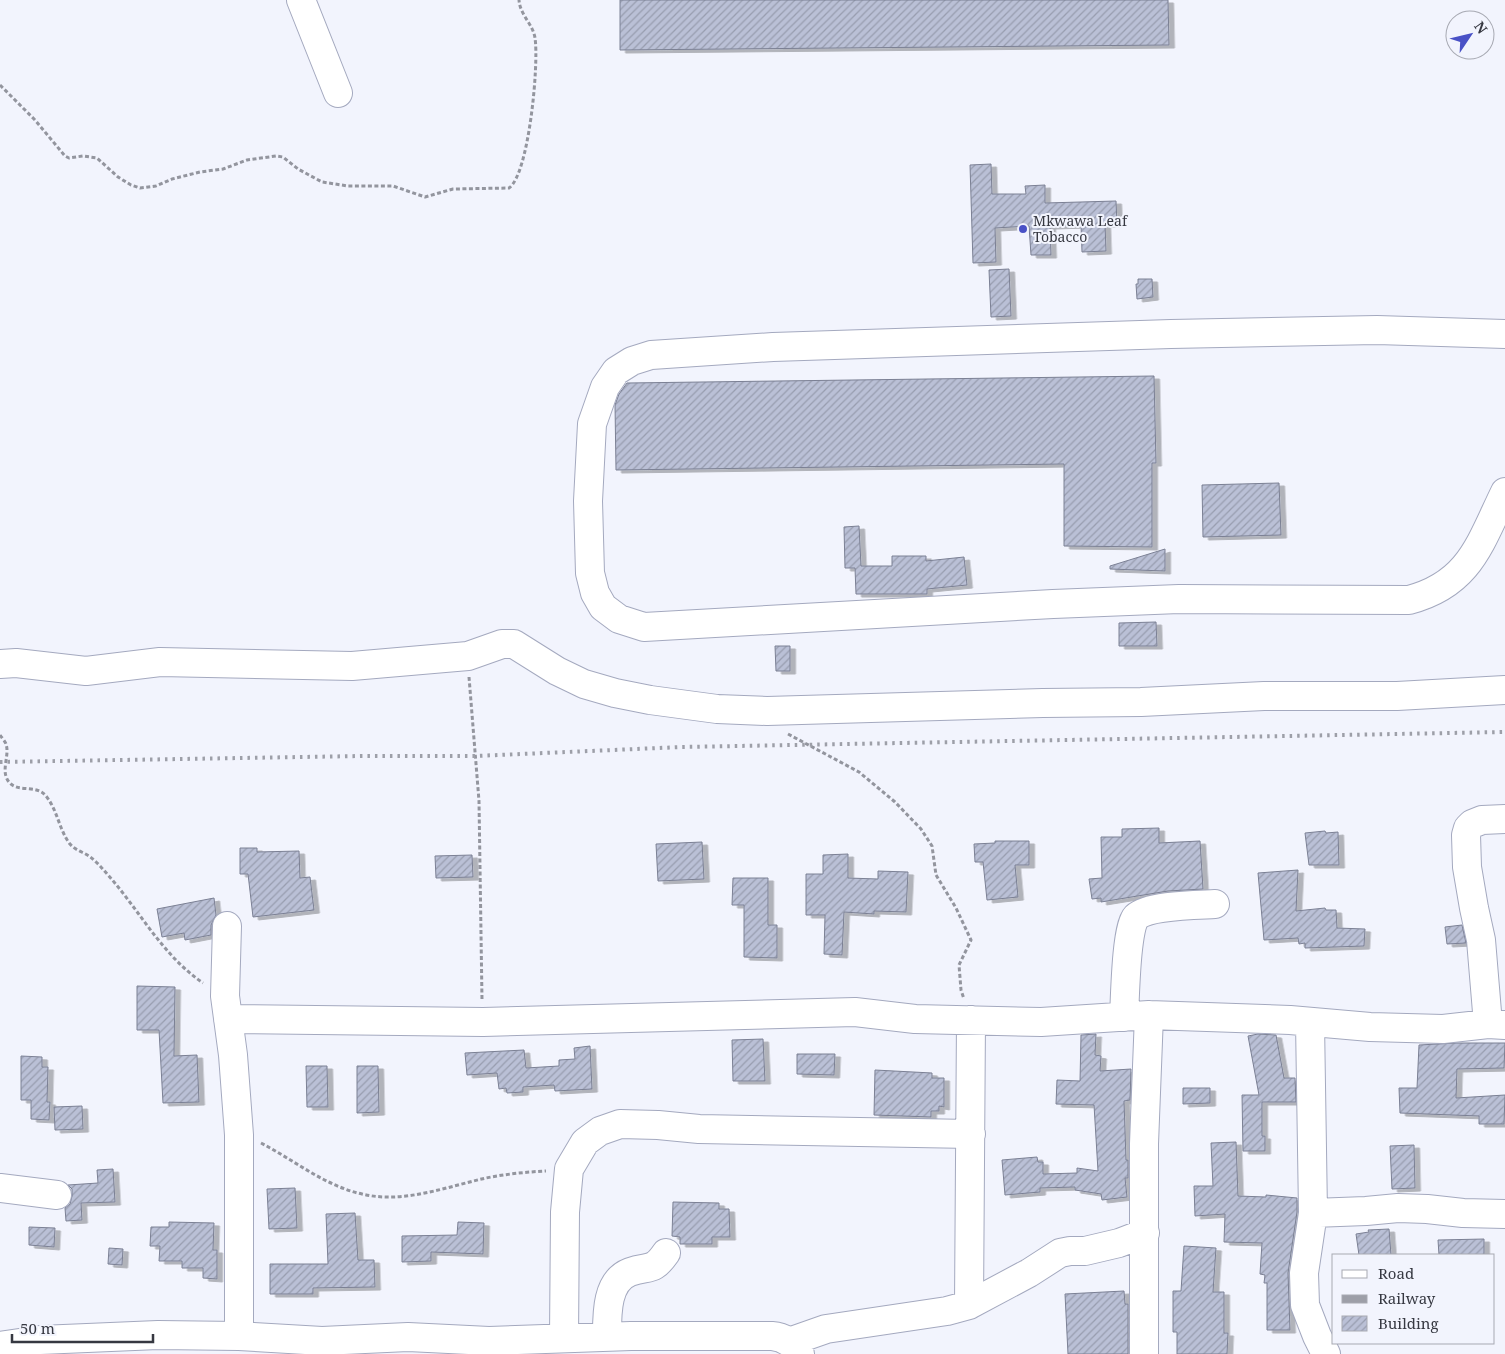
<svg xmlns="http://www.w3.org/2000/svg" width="1505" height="1354" viewBox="0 0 1505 1354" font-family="'Noto Serif',serif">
<defs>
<pattern id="building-hatch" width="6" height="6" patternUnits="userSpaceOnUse" patternTransform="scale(1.25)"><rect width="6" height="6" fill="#bac0d6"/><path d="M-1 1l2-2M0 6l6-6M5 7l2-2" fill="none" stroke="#989daf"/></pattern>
<filter id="shadow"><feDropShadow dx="5.5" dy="3" stdDeviation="0" flood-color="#0004"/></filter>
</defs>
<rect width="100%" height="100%" fill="#f2f4fd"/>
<path fill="url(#building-hatch)" stroke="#7b8094" filter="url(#shadow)" d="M 620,0 L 1168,0 L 1169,45 L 620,50 Z
M 991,164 L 992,194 L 1026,194 L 1025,186 L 1045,185 L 1045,203 L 1116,201 L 1117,224 L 1105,224 L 1106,251 L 1082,252 L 1081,225 L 1050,226 L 1051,255 L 1031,255 L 1029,226 L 995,228 L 996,262 L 973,263 L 970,165 Z
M 1009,269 L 1011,316 L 991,317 L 989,270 Z
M 1138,279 L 1152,279 L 1153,297 L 1137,299 L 1136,284 L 1138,284 Z
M 1154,376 L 1156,463 L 1152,463 L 1152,547 L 1064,546 L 1064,464 L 616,470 L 615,405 L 619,394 L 627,383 Z
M 1279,483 L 1281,535 L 1203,537 L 1202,485 Z
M 859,526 L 861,566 L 892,566 L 892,556 L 926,556 L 926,561 L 964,557 L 967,585 L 927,589 L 927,594 L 856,594 L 855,568 L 845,568 L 844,527 Z
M 1165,549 L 1165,571 L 1110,569 L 1110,566 Z
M 1156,622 L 1157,646 L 1119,646 L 1119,623 Z
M 775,646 L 790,646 L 790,671 L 776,671 Z
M 1159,828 L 1159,843 L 1200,841 L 1203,889 L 1168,891 L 1101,902 L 1101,898 L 1092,899 L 1089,879 L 1102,878 L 1101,837 L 1122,837 L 1122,829 Z
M 1325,831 L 1326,833 L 1338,832 L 1339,865 L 1309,865 L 1305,833 Z
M 995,841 L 1029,841 L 1029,865 L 1015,865 L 1018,897 L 987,900 L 983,862 L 975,862 L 974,844 L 995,843 Z
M 702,842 L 704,879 L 658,881 L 656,844 Z
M 240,848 L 257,848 L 257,852 L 299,851 L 300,878 L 310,877 L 314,910 L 253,917 L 248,874 L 240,874 Z
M 848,854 L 848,878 L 878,879 L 878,871 L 908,872 L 906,912 L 874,911 L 874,914 L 844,912 L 842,955 L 824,954 L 825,915 L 806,915 L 806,874 L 823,874 L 823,855 Z
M 472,855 L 473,877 L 436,878 L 435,856 Z
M 1298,870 L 1296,911 L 1325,908 L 1326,910 L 1336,910 L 1337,928 L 1365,929 L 1364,946 L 1305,948 L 1305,943 L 1299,944 L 1298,938 L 1264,940 L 1258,873 Z
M 733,878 L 768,878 L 768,925 L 777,925 L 777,958 L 744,957 L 744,905 L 732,905 Z
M 214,898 L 216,915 L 211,925 L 211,935 L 185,940 L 184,933 L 162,937 L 157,909 Z
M 1462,925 L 1466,943 L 1447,944 L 1445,927 Z
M 137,986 L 175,987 L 174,1056 L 197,1055 L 199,1102 L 163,1103 L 159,1030 L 137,1030 Z
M 1096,1034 L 1095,1055 L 1101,1056 L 1100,1071 L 1131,1069 L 1130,1100 L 1124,1101 L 1126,1160 L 1128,1160 L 1128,1178 L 1125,1178 L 1127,1197 L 1102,1200 L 1101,1194 L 1075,1190 L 1075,1187 L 1040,1188 L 1040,1192 L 1005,1195 L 1002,1160 L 1037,1157 L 1038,1162 L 1043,1162 L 1043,1174 L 1077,1173 L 1077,1168 L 1098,1171 L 1094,1105 L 1056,1104 L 1057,1080 L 1080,1081 L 1081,1035 Z
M 1258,1034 L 1276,1035 L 1284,1078 L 1295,1078 L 1296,1102 L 1262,1102 L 1262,1136 L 1265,1136 L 1265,1151 L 1243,1151 L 1242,1095 L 1259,1095 L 1248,1036 Z
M 763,1039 L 765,1081 L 733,1081 L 732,1040 Z
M 1456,1043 L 1505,1043 L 1504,1068 L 1457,1069 L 1456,1098 L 1505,1095 L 1504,1124 L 1479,1124 L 1479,1116 L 1400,1113 L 1399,1088 L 1417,1088 L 1419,1045 Z
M 590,1046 L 592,1089 L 555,1091 L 554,1085 L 523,1087 L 523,1092 L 507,1093 L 506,1088 L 499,1089 L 497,1073 L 467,1075 L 465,1053 L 524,1050 L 526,1068 L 559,1066 L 559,1060 L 575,1059 L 574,1048 Z
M 797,1054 L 835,1054 L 834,1075 L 797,1074 Z
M 21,1056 L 42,1057 L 42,1067 L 48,1067 L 47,1102 L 50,1102 L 49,1120 L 31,1119 L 31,1100 L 21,1100 Z
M 306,1066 L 327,1066 L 328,1107 L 307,1107 Z
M 357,1066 L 378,1066 L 379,1112 L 357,1113 Z
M 875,1070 L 932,1073 L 932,1078 L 944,1078 L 944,1107 L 939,1106 L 939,1111 L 931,1111 L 931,1117 L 874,1115 Z
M 1183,1088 L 1210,1088 L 1210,1103 L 1183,1104 Z
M 82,1106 L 83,1129 L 55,1130 L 54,1107 Z
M 1236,1142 L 1238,1196 L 1266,1197 L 1266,1195 L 1297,1198 L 1297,1212 L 1288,1273 L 1290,1330 L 1267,1330 L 1267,1283 L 1264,1283 L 1265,1275 L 1260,1274 L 1262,1243 L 1224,1242 L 1225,1214 L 1195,1216 L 1194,1186 L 1213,1186 L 1211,1143 Z
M 1414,1145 L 1415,1188 L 1392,1189 L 1390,1146 Z
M 113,1169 L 115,1202 L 81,1203 L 82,1220 L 66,1221 L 65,1208 L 70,1204 L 72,1196 L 72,1189 L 68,1185 L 98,1183 L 97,1170 Z
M 295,1188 L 297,1228 L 269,1229 L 267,1189 Z
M 673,1202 L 719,1203 L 719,1209 L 729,1209 L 730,1237 L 712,1237 L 712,1244 L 680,1244 L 680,1237 L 672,1236 Z
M 355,1213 L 358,1260 L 374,1260 L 375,1287 L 313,1288 L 313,1294 L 270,1294 L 270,1264 L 328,1264 L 326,1214 Z
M 169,1222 L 214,1223 L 213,1250 L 217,1250 L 217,1279 L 203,1278 L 203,1268 L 182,1268 L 182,1261 L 159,1261 L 160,1246 L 150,1246 L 151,1227 L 169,1227 Z
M 458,1222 L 484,1223 L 483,1254 L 431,1252 L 431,1261 L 402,1262 L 402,1236 L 457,1235 Z
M 29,1227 L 55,1228 L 54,1247 L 29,1245 Z
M 1389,1229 L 1391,1255 L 1359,1255 L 1356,1234 L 1369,1232 L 1368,1230 Z
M 1484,1239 L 1484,1255 L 1439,1255 L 1438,1240 Z
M 1184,1246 L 1216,1248 L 1213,1292 L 1224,1292 L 1224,1333 L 1228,1333 L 1227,1354 L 1177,1354 L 1177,1332 L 1173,1332 L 1173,1291 L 1181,1291 Z
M 109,1248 L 123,1249 L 122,1265 L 108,1264 Z
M 1124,1291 L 1125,1304 L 1128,1304 L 1128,1354 L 1068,1354 L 1065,1294 Z"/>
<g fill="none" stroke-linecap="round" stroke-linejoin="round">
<g stroke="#a4a9bf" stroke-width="30">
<path id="minor" d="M 301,0 L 338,93
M 1505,334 L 1377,330 L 1171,334 L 773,347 L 651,355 L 632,361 L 616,371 L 605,387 L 592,424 L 588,501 L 590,573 L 595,593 L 603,607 L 619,619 L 644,627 L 1053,604 L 1179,599 L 1409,600 C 1470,584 1480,543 1505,492
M 0,664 L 16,663 L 86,671 L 160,662 L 352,666 L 468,656 L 502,644 L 514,644 L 557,671 L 584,684 L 615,693 L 650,700 L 717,709 L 767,711 L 1043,703 L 1141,702 L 1264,696 L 1397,696 L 1505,690
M 227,926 L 225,996 L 233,1055 L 239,1135 L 239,1336
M 1124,1017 C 1125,1000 1126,927 1136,917 C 1149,905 1197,905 1215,904
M 228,1019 L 483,1022 L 855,1012 L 915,1019 L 1041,1022 L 1149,1015 L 1290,1020 L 1370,1027 L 1443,1029 L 1488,1024 L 1505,1025
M 1310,1022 L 1313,1213 L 1304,1273 L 1305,1305 L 1317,1336 L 1326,1354
M 1488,1024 L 1481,940 L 1474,908 L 1467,867 L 1466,835 L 1468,828 L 1472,824 L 1482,820 L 1505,819
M 0,1188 L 57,1195
M 1313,1213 L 1366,1211 L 1398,1208 L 1427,1209 L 1463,1213 L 1505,1214
M 969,1305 L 971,1020
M 607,1337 C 607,1315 606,1281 630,1272 C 649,1265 652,1273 666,1253
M 564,1338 L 565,1212 L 569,1169 L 585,1142 L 600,1131 L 620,1124 L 658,1125 L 699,1129 L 971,1134
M 789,1342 L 826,1329 L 947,1311 L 969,1305 L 1029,1273 L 1060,1253 L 1070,1251 L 1085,1251 L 1119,1243 L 1145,1233
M 0,1346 L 40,1340 L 158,1335 L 239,1336 L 322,1341 L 408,1337 L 489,1341 L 631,1336 L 772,1336 C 784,1337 793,1343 800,1354
M 1144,1354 L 1144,1144 L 1149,1015"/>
</g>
<path stroke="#93959e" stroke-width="3" stroke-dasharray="4 2.5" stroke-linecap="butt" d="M 0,85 L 35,120 L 65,156 L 69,158 L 83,156 L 97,158 L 118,177 L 131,185 L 140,188 L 156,186 L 172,179 L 200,172 L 223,169 L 247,160 L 276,156 L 283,157 L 298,169 L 322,182 L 348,186 L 393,186 L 425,197 L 453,189 L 509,188 C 529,174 539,64 535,38 C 533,24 520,15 519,0
M 469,677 L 479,801 L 482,1000
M 788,734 L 859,772 L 895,802 L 921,829 L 932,846 L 936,875 L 956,908 L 971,940 L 959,965 L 961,990 L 964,999
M 0,735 C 2,738 5,741 6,744 C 10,756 0,771 9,782 C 17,793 37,784 46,796 C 58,811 59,830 70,844 C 75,850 83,852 89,856 C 96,861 102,868 108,875 C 140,911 162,955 203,983
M 261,1143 C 294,1160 325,1186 362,1194 C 403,1204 446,1187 486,1178 C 506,1174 526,1172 546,1171"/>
<use href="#minor" stroke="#fff" stroke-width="28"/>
<path stroke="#9d9fa8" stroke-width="4" stroke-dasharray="2.5 5" stroke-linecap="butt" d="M 0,762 L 360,756 L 475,756 L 682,747 L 1505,732"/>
</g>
<circle fill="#4951c6" stroke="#f2f4fd" stroke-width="2" cx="1023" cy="229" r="5"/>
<g text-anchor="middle" stroke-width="4" stroke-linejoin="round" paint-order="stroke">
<g font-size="14" fill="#363841" stroke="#f2f4fd" text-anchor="start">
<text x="1033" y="226">Mkwawa Leaf<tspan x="1033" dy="16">Tobacco</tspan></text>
</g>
</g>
<rect x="1332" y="1254" width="162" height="90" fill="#f2f4fd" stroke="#a7a9b2"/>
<rect x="1342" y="1270" width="25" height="8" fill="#ffffff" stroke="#a7a9b2"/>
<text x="1378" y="1279" font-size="15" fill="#363841">Road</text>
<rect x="1342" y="1295" width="25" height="8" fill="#9d9fa8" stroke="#a7a9b2"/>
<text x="1378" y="1304" font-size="15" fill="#363841">Railway</text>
<rect x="1342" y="1316" width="25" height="15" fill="url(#building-hatch)" stroke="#a7a9b2"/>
<text x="1378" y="1329" font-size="15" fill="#363841">Building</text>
<g transform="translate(1470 35) rotate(55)"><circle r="24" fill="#f2f4fd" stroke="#a7a9b2"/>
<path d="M0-4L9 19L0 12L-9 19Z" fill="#4951c6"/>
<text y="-8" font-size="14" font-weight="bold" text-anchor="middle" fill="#363841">N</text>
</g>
<path d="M12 1334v8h141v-8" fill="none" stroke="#363841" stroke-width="2.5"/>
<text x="20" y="1334" font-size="15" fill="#363841" stroke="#f2f4fd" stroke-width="4" paint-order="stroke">50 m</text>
</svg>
